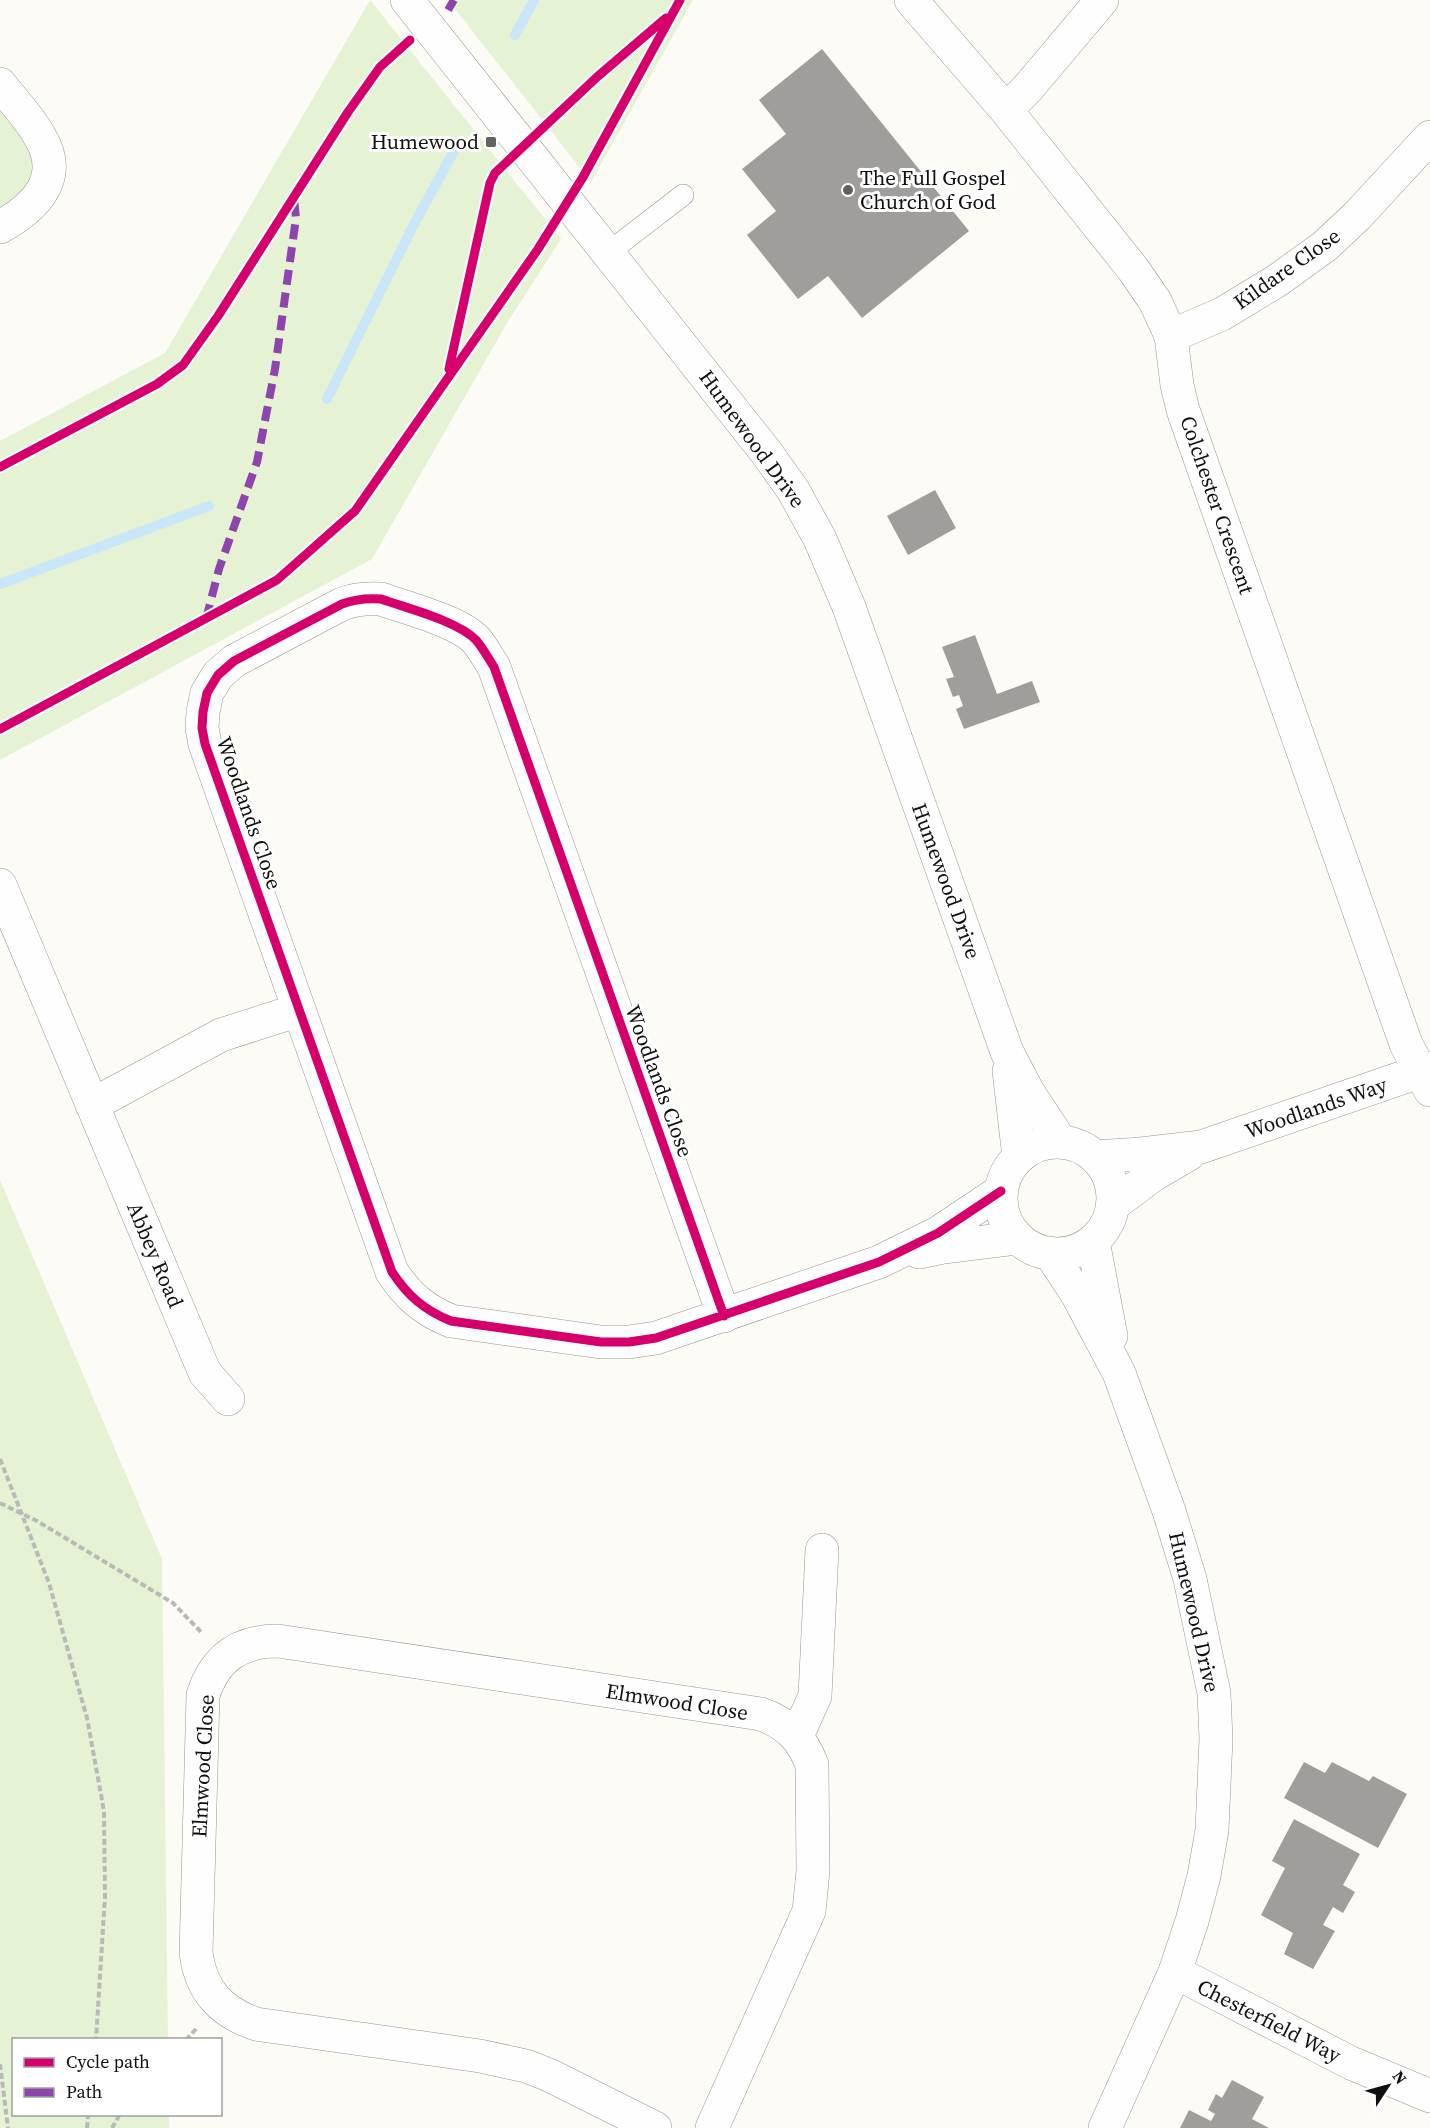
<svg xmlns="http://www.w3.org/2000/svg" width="1430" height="2128" viewBox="0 0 1430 2128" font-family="'Source Serif 4',serif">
<rect width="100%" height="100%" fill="#fcfbf6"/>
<path fill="#e5f3d4" d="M 370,0 L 561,239 L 507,323 L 372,559 L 0,760 L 0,441 L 165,353 Z
M 448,0 L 693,0 L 591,182 Z
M 0,103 L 37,160 L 29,189 L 0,214 Z
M 0,1180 L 162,1559 L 168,2039 L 14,2040 L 14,2114 L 169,2115 L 169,2128 L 0,2128 Z"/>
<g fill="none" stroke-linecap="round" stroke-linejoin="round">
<path stroke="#cae7f9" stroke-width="10" d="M 515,35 L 534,0
M 327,399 L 413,226 L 455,149
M 0,584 L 209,506"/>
</g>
<path fill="#a09e9b" d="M 822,49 L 969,231 L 862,318 L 828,276 L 798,299 L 747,235 L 776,211 L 742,169 L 786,134 L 759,100 Z
M 935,490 L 956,528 L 908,555 L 887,516 Z
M 975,635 L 997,694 L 1032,681 L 1040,702 L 964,729 L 956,709 L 963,706 L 959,695 L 953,697 L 946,679 L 954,677 L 942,647 Z
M 1304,1762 L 1325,1773 L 1332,1762 L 1369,1781 L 1373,1776 L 1407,1794 L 1378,1848 L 1284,1798 Z
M 1294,1819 L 1360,1854 L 1343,1885 L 1355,1892 L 1343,1913 L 1333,1907 L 1323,1925 L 1335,1931 L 1313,1969 L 1284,1954 L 1293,1933 L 1261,1915 L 1285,1868 L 1272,1861 Z
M 1232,2080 L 1264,2097 L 1252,2119 L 1269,2128 L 1180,2128 L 1189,2110 L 1211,2121 L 1215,2114 L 1208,2110 L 1216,2094 L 1222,2098 Z"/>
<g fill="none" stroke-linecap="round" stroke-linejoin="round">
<g stroke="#969694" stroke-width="22">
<path id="service" d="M 609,252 L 683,195"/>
</g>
<g stroke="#969694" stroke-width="34">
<path id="minor" d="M 911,0 L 1006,110 L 1133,269 L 1155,301 L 1171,336 L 1177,385 L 1183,410 L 1406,1044 L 1430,1090
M 0,84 C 13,101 30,118 40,137 C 65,178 35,208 0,227
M 1006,110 L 1027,89 L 1102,0
M 1171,336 L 1222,314 L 1278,280 L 1325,246 L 1357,216 L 1430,137
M 0,885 L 205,1373 L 228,1399
M 92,1105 L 221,1035 L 299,1010
M 1095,1157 L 1141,1154 L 1201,1147 L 1430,1068
M 1113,1205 L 1153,1175 L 1189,1154
M 919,1252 L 943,1247 L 1018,1238
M 724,1316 L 494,667 C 488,658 483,648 476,640 C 458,621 406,608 381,599 C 367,598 355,599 342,604 L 234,661 L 218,675 L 207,693 L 203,712 L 202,728 L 205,744 L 392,1272 C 408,1296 424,1310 451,1321 L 601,1342 L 629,1342 L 656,1338 L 879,1262 L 938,1233 L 1001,1191
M 797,1736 L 815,1696 L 822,1550
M 1175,1972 L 1351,2063 L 1430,2096
M 655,2128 L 549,2075 L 526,2066 L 480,2056 L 256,2024 C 221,2012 201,1991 196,1953 L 203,1695 C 215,1658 239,1641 278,1641 L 761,1714 C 788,1724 802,1738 812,1765 L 813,1871 L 809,1911 L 712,2128"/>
</g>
<g stroke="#969694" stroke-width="34">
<path id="tertiary" d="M 407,0 L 766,452 L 793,490 L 820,539 L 849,607 L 1007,1052 L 1028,1092 L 1061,1142
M 1009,1071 L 1019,1157
M1001 1198a56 56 0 1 1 112 0a56 56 0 1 1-112 0Z
M 1093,1241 L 1111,1336
M 1050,1253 L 1077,1294 L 1119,1373 L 1169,1511 L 1190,1579 L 1214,1693 L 1216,1739 L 1212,1830 L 1204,1876 L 1192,1921 L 1175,1972 L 1105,2128"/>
</g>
<path stroke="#b9b9b8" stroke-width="4" stroke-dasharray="6 3" stroke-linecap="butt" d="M 0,1459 L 49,1583 L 87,1718 L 104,1811 L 105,1896 L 96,2040
M 0,1503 L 37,1521 L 173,1603 L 202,1633
M 112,2040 L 121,2040
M 186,2040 L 196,2029
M 0,2064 L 8,2128
M 87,2128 L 88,2114
M 112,2128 L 120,2114"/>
<use href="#service" stroke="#fffefe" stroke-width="21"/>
<use href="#minor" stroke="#fffefe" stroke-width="33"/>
<use href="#tertiary" stroke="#fffefe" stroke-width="33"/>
<path stroke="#8e44ad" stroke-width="8" stroke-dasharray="15 8" stroke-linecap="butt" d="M 448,10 L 454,0
M 206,619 L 219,569 L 257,462 L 275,369 L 296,218 L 294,199"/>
<g stroke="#fff" stroke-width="13">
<path id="cycleway" d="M 449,369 L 490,183 L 495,173 L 597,77 L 666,18
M 0,467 L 157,384 L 183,365 L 218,316 L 348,112 L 380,67 L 410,40
M 0,729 L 277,580 L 355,511 L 538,249 L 583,177 L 680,0
M 724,1316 L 494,667 C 488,658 483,648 476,640 C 458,621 406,608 381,599 C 367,598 355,599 342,604 L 234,661 L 218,675 L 207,693 L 203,712 L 202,728 L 205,744 L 392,1272 C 408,1296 424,1310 451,1321 L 601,1342 L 629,1342 L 656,1338 L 879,1262 L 938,1233 L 1001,1191"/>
</g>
<use href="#cycleway" stroke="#d6006c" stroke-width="9"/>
</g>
<g fill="#636260" stroke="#fff" stroke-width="2">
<rect x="485" y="136" width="12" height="12" rx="3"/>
<circle cx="848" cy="190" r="6"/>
</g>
<g text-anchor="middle" stroke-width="6" stroke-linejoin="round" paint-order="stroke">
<g font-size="21" fill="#101010" stroke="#fff" text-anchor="end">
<text x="479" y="149">Humewood</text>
<text x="860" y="185" text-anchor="start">The Full Gospel<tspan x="860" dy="24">Church of God</tspan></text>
</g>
<g font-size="21" fill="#101010" stroke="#fff">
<text transform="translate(1287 269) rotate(-35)" y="7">Kildare Close</text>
<text transform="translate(752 439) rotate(54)" y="7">Humewood Drive</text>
<text transform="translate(1217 505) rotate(71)" y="7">Colchester Crescent</text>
<text transform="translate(249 813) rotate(71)" y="7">Woodlands Close</text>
<text transform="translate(946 881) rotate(70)" y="7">Humewood Drive</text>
<text transform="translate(659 1081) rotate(70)" y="7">Woodlands Close</text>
<text transform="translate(1316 1108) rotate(-19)" y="7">Woodlands Way</text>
<text transform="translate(155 1255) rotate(67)" y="7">Abbey Road</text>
<text transform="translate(1194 1612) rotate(77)" y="7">Humewood Drive</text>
<text transform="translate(677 1702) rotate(9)" y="7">Elmwood Close</text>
<text transform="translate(203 1766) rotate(-87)" y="7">Elmwood Close</text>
<text transform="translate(1269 2021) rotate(27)" y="7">Chesterfield Way</text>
</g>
</g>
<rect x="12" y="2038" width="210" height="78" fill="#ffffff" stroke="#9f9f9f" stroke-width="1.5"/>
<rect x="24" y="2058" width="30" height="9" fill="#d6006c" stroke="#9f9f9f" stroke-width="1.5"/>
<text x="66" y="2068" font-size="18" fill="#101010">Cycle path</text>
<rect x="24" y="2088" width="30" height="9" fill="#8e44ad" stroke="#9f9f9f" stroke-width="1.5"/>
<text x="66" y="2098" font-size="18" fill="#101010">Path</text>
<g transform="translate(1388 2086) rotate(54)" stroke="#ffffff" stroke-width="4.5" paint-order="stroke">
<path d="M0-4.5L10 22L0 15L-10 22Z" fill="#101010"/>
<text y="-9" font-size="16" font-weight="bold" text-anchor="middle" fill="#101010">N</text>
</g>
</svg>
